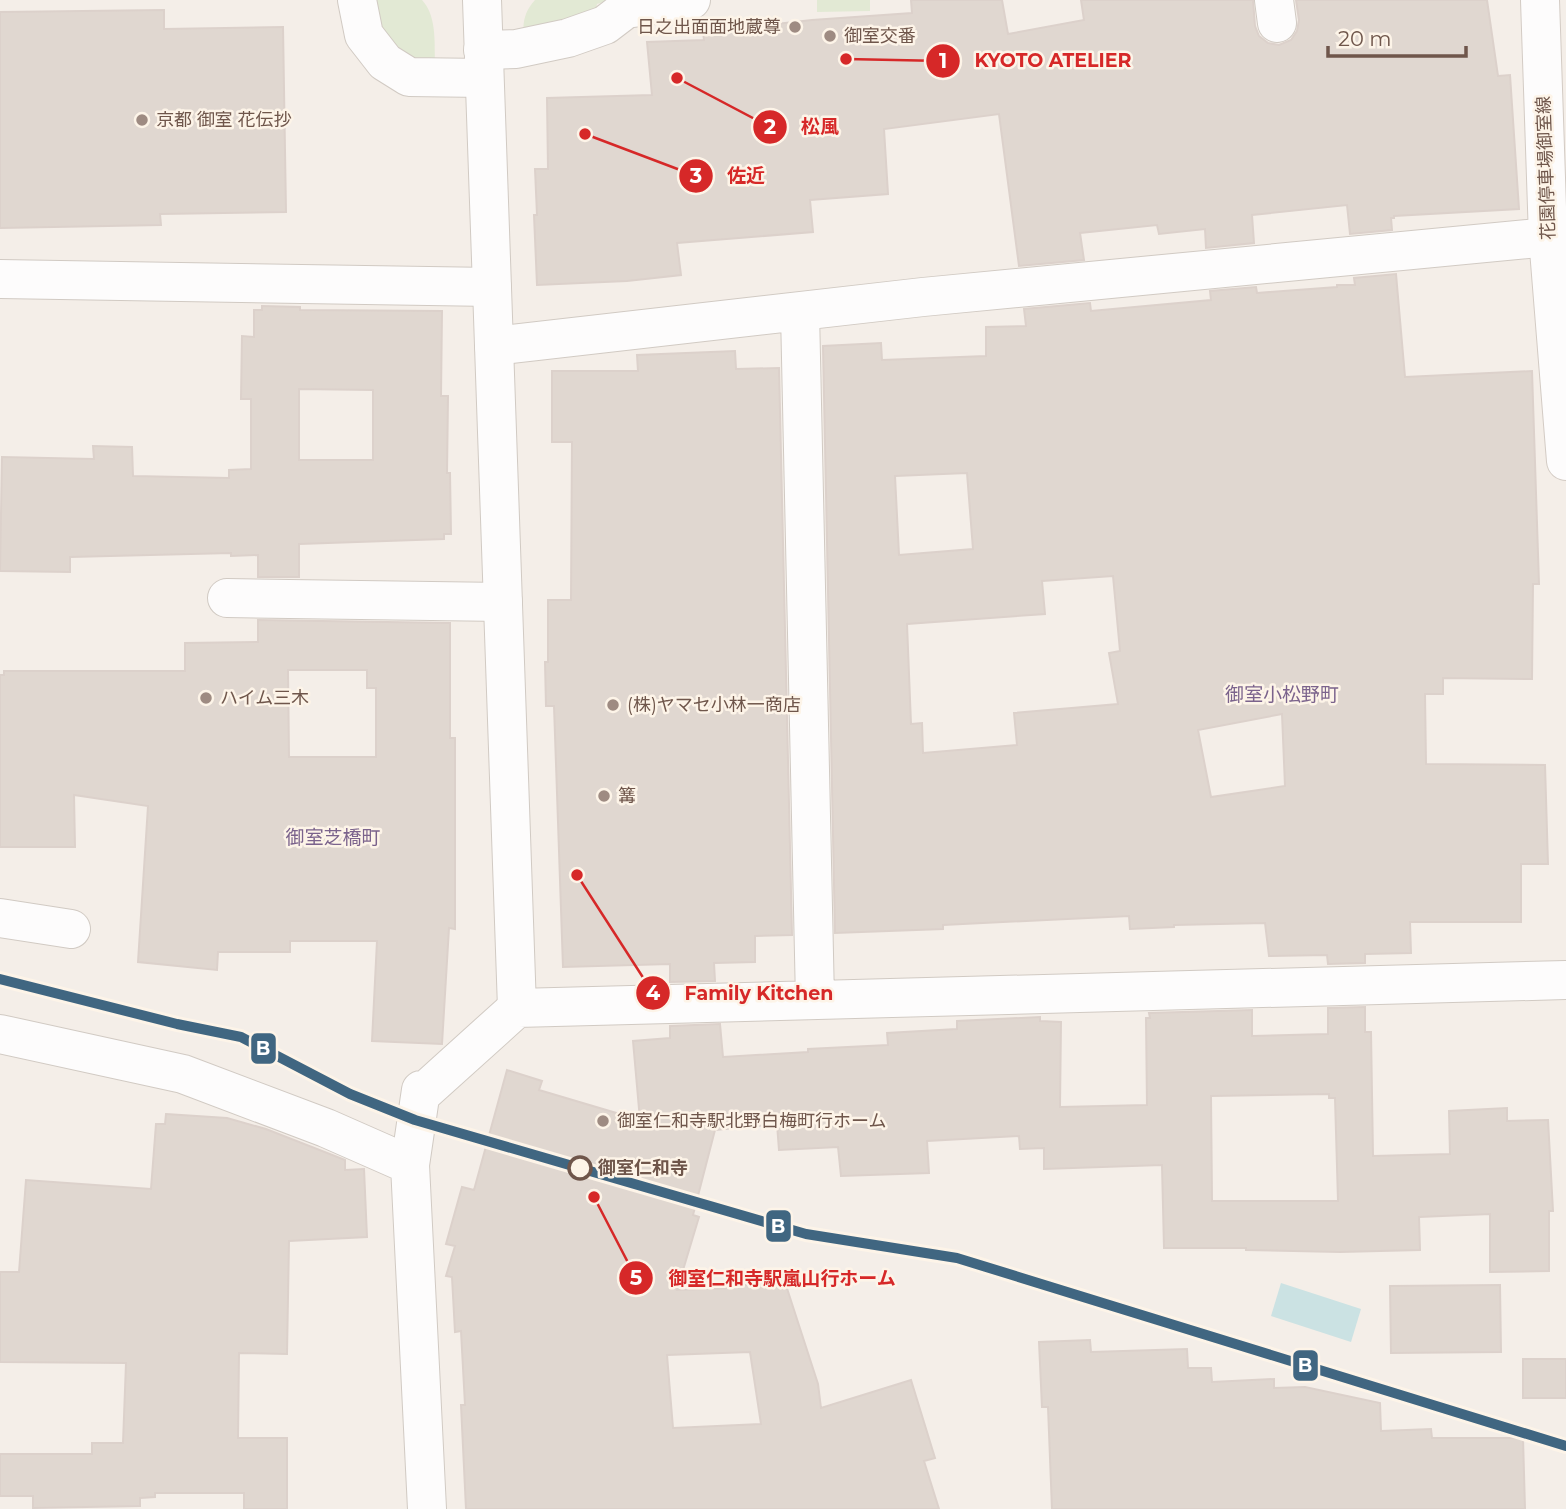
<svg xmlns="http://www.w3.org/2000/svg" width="1566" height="1509" viewBox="0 0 1566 1509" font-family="Montserrat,'Noto Sans JP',sans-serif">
<rect width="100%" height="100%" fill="#f4eee8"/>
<path fill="#e2e9d4" d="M 368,0 L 422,0 C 438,17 434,47 435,68 L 398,58 Z
M 535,0 L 610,0 L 597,4 L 595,13 L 524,37 C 522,22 525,11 535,0 Z
M 817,0 L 870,0 L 870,11 L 817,12 Z"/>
<path fill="#cbe2e3" d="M 1281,1283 L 1361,1309 L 1351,1342 L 1271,1316 Z"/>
<path fill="#e0d7d0" stroke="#dcd1cb" stroke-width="2" fill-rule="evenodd" d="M 911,0 L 1002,0 L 1008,34 L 1084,20 L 1081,0 L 1253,0 L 1255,26 L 1259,36 L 1268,43 L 1279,45 L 1291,40 L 1297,31 L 1299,20 L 1296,0 L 1487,0 L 1498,76 L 1510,75 L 1519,209 L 1394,216 L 1394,218 L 1391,218 L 1392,230 L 1350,234 L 1347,205 L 1252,215 L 1254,243 L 1206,248 L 1205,229 L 1159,234 L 1157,225 L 1080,233 L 1084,260 L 1019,266 L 999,114 L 884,129 L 888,194 L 810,200 L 813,232 L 677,243 L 681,275 L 627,281 L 537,285 L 534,215 L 537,215 L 535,169 L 548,169 L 547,98 L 652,95 L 647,42 L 704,40 L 703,32 L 747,27 L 812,20 L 912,13 Z
M 164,10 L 164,29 L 283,27 L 286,212 L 160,214 L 161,225 L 0,228 L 0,12 Z
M 1396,274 L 1405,377 L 1532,371 L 1539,584 L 1533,584 L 1532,679 L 1443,678 L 1443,694 L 1425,694 L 1426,764 L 1545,765 L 1548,864 L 1521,864 L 1521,922 L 1410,922 L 1411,953 L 1365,954 L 1365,963 L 1328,964 L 1327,955 L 1269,956 L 1265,923 L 1174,925 L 1174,927 L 1130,929 L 1129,916 L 943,925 L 943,929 L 835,933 L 823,346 L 881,343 L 882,360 L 986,356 L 986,327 L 1026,326 L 1024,309 L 1090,303 L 1091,311 L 1211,300 L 1210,291 L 1256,287 L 1257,293 L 1337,287 L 1337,285 L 1355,285 L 1354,278 ZM 967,473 L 973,549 L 899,555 L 895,476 ZM 1113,576 L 1120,651 L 1109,653 L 1118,704 L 1014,713 L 1017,745 L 923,753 L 922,723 L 911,724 L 907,624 L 1045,614 L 1042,581 ZM 1282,714 L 1285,786 L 1211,797 L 1198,730 Z
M 262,306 L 300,307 L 300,310 L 442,311 L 441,396 L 448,396 L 447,473 L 450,473 L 451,534 L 444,534 L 444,539 L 299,544 L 299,577 L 258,577 L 258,555 L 231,556 L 231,553 L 70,557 L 70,572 L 0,571 L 2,457 L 94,459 L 93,446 L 132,447 L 133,476 L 229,478 L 229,470 L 251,469 L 251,399 L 241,399 L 242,336 L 254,337 L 254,310 L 262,310 ZM 299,389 L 373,390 L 373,460 L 299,460 Z
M 735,351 L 736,369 L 779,368 L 792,935 L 755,936 L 755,962 L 714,963 L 715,981 L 670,982 L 670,964 L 563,967 L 554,706 L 546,706 L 545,662 L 548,662 L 548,600 L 571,600 L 572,442 L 552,442 L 552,371 L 638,371 L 637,355 Z
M 258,620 L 450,623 L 450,738 L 455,738 L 455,929 L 449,928 L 442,1044 L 372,1041 L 377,941 L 290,941 L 290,952 L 218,952 L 217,970 L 138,962 L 148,806 L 74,795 L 75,847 L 0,847 L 0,675 L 4,675 L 4,671 L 185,671 L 185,643 L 258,642 ZM 288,670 L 367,670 L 367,688 L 376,688 L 376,757 L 289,757 Z
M 1365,1007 L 1365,1032 L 1371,1032 L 1373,1156 L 1450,1154 L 1449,1111 L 1507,1108 L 1507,1121 L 1548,1120 L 1553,1211 L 1549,1211 L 1549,1271 L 1490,1272 L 1490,1214 L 1419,1217 L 1420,1250 L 1340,1252 L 1246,1250 L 1246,1248 L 1164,1248 L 1162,1165 L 1044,1169 L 1044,1148 L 1020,1149 L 1019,1136 L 927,1141 L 929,1173 L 841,1176 L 838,1147 L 779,1150 L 777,1124 L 715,1130 L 693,1215 L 699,1217 L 677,1290 L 737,1288 L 782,1273 L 818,1384 L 821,1408 L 911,1380 L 935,1458 L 924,1461 L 939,1509 L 466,1509 L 461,1405 L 465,1405 L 461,1331 L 455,1332 L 452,1277 L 446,1276 L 455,1246 L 446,1244 L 462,1187 L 474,1190 L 507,1070 L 542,1081 L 539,1090 L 640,1120 L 633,1041 L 670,1038 L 670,1026 L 720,1024 L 723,1057 L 808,1052 L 808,1049 L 888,1045 L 887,1033 L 957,1029 L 957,1021 L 1040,1017 L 1040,1021 L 1061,1022 L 1060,1107 L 1147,1105 L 1146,1018 L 1150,1018 L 1149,1013 L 1252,1010 L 1252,1036 L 1328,1034 L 1328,1008 ZM 1329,1094 L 1329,1098 L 1335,1098 L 1338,1201 L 1212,1201 L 1211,1096 ZM 750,1352 L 761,1424 L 673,1428 L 667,1355 Z
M 166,1114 L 227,1118 L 266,1129 L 345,1160 L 345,1170 L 364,1169 L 367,1237 L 289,1241 L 287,1354 L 239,1353 L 238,1438 L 287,1438 L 287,1509 L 244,1509 L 244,1493 L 155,1493 L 155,1497 L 140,1498 L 140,1506 L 33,1508 L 33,1496 L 0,1496 L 0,1454 L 92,1454 L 92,1443 L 123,1443 L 126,1363 L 0,1362 L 0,1272 L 19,1272 L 26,1180 L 151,1189 L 156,1124 L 165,1124 Z
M 1500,1285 L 1501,1352 L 1391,1353 L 1390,1286 Z
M 1090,1340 L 1091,1352 L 1187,1349 L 1188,1368 L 1211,1368 L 1212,1382 L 1274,1379 L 1274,1388 L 1305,1387 L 1380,1403 L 1381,1431 L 1431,1429 L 1432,1438 L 1523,1438 L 1525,1509 L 1052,1509 L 1048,1407 L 1042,1407 L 1039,1342 Z
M 1523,1359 L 1566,1359 L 1566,1398 L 1523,1398 Z"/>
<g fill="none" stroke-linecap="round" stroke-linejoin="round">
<g stroke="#d1cac3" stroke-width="40">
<path id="minor" d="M 357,0 L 364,35 L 385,62 L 409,77 L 484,78
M 1274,0 L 1277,23
M 483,50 L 516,49 L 568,38 L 605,25 L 626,9 L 691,0
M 0,279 L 492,287
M 800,312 L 815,1000
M 494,346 L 923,297 L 1548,237
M 227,598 L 503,602
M 0,918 L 71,929
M 0,1034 L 183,1074 L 326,1128 L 410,1165
M 427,1509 L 410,1165 L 421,1090 L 425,1091 L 517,1008 L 1566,980"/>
</g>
<g stroke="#d1cac3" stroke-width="40">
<path id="tertiary" d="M 482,0 L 517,1008"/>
</g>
<g stroke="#d3cbc4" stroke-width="40">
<path id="secondary" d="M 1540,0 L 1548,237 L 1566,461"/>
</g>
<use href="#minor" stroke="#fdfcfc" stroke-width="38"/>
<use href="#tertiary" stroke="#fdfcfc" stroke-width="38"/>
<use href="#secondary" stroke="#fdfcfc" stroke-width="38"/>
<g stroke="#fdf4e8" stroke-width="16">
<path id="tram-1" d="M 0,979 L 177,1024 L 241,1037 L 350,1094 L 415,1120 L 806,1234 L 957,1258 L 1566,1446"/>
</g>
<use href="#tram-1" stroke="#406681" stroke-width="10"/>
</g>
<g fill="#9e8b82" stroke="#fdf4e8" stroke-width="2.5">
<circle cx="795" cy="27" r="7"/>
<circle cx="830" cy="36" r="7"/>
<circle cx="142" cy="120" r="7"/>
<circle cx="206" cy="698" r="7"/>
<circle cx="613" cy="705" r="7"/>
<circle cx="604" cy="796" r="7"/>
<circle cx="603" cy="1121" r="7"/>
</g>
<circle fill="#fdf4e8" stroke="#6f564b" stroke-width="3.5" cx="580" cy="1168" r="11"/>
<g text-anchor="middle" stroke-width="5" stroke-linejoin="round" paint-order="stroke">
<g font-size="18" fill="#6f564b" stroke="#fdf4e8" text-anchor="start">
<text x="781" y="33" text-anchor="end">日之出面面地蔵尊</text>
<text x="844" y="42">御室交番</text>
<text x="156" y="126">京都 御室 花伝抄</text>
<text x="220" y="704">ハイム三木</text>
<text x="627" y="711">(株)ヤマセ小林一商店</text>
<text x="618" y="802">篝</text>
<text x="617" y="1127">御室仁和寺駅北野白梅町行ホーム</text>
</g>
<g font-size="18" fill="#6f564b" stroke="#fdf4e8">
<text transform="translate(1546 168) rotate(-92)" y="6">花園停車場御室線</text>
</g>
<g font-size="18" font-weight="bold" fill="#6f564b" stroke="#fdf4e8" text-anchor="start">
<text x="598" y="1174">御室仁和寺</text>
</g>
<g font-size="19" fill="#7b638c" stroke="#fdf4e8">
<text x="1282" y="701">御室小松野町</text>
<text x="333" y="844">御室芝橋町</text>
</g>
</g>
<path fill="none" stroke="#d62828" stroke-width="2.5" d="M846 59L943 61M677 78L770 127M585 134L696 176M577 875L653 993M594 1197L636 1278"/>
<g fill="#d62828" stroke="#fdf4e8" stroke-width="2.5">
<circle cx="846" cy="59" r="7"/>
<circle cx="677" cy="78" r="7"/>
<circle cx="585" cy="134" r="7"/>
<circle cx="577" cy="875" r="7"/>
<circle cx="594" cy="1197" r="7"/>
<circle cx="943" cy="61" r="18"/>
<circle cx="770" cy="127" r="18"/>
<circle cx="696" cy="176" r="18"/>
<circle cx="653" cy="993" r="18"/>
<circle cx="636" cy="1278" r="18"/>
</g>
<g font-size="21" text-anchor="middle" font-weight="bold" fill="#fff">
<text x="943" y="68">1</text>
<text x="770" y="134">2</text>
<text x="696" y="183">3</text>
<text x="653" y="1000">4</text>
<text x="636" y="1285">5</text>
</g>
<g font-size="19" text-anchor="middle" font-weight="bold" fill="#d62828" stroke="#fdf4e8" stroke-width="5" stroke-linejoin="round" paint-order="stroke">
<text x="1053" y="67">KYOTO ATELIER</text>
<text x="820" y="133">松風</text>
<text x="746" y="182">佐近</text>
<text x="759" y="1000">Family Kitchen</text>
<text x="782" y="1285">御室仁和寺駅嵐山行ホーム</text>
</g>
<g stroke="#fdf4e8" stroke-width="2.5">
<rect x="250" y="1032" width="27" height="33" rx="7" fill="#406681"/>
<rect x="765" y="1209" width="27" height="34" rx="7" fill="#406681"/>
<rect x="1292" y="1349" width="27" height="33" rx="7" fill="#406681"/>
</g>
<g font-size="19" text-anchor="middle" font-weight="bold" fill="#fff">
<text x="263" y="1055">B</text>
<text x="778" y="1233">B</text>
<text x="1305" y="1372">B</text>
</g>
<path d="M1328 46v10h138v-10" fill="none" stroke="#6f564b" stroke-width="3.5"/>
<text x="1338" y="46" font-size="21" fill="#6f564b" stroke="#fdf4e8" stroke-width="5" paint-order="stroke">20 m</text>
</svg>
